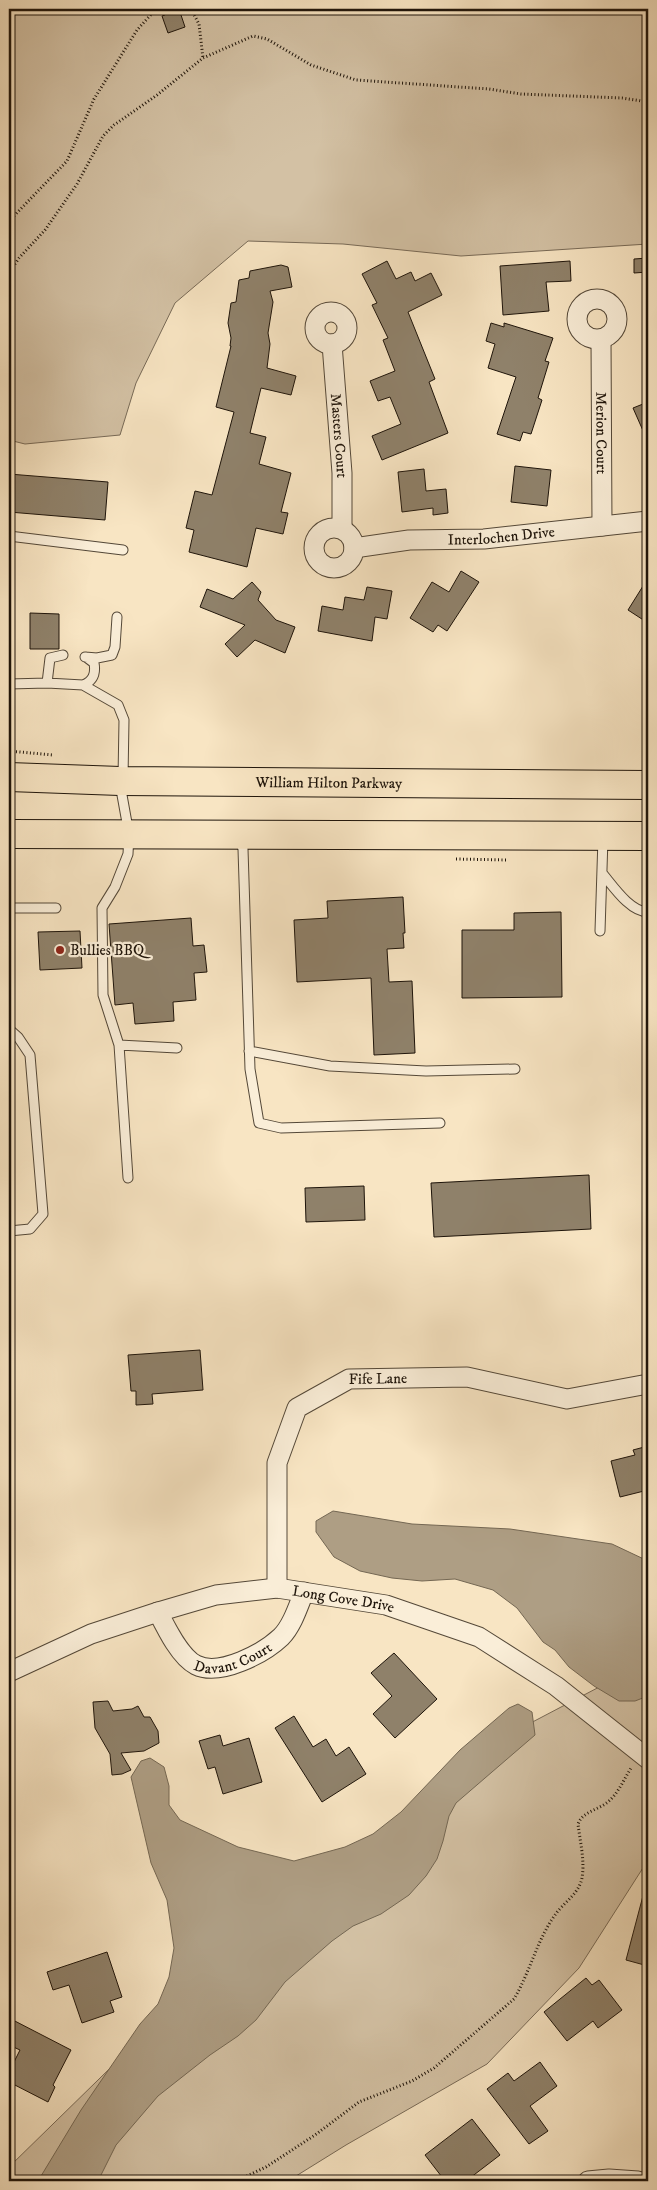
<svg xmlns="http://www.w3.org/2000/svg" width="657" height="2190" viewBox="0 0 657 2190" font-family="'IM FELL DW Pica',serif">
<rect width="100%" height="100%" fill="#f8e5c3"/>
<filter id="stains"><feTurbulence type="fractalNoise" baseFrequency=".004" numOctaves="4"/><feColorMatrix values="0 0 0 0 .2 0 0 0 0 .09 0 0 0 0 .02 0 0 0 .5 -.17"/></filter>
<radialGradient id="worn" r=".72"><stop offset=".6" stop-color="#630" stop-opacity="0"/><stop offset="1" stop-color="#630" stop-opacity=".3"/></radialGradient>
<path fill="#d3c1a4" stroke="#786a57" d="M 9,9 L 648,9 L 648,244 L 461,256 L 343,244 L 248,241 L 175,303 L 136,383 L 120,435 L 25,444 L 9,440 Z
M 648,1659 L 648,1860 L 579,1968 L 487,2064 L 346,2145 L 288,2181 L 9,2181 L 9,2167 L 232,1949 L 502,1738 L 624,1674 Z"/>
<path fill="#ae9e84" stroke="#746753" d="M 333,1511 L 412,1524 L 510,1529 L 612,1544 L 648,1561 L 648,1696 L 635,1701 L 619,1701 L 594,1686 L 569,1667 L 555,1650 L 543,1642 L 517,1608 L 493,1590 L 455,1579 L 422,1581 L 392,1578 L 360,1571 L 334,1557 L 316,1532 L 316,1521 Z
M 518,1704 L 532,1712 L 535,1735 L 456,1803 L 449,1816 L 443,1841 L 437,1859 L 426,1876 L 409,1895 L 381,1914 L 353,1926 L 332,1941 L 285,1982 L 256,2020 L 238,2036 L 210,2055 L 158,2096 L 116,2145 L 98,2181 L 38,2181 L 81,2110 L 140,2024 L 158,2004 L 169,1977 L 174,1948 L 167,1900 L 151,1863 L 131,1777 L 141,1761 L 150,1758 L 164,1767 L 169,1786 L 169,1805 L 180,1820 L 238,1847 L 294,1861 L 345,1847 L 373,1834 L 401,1812 L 460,1750 L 509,1708 Z"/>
<path fill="#8f816a" stroke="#1e140a" d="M 172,9 L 179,9 L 185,27 L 168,33 L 162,16 L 165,15 L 164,11 Z
M 648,258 L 648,272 L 634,273 L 634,259 Z
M 387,261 L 396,279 L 411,272 L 415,281 L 431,273 L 442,295 L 408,312 L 435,379 L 429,382 L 448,433 L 382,460 L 372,436 L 401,424 L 390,397 L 378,401 L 370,381 L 395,371 L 383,340 L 388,338 L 372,305 L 377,303 L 362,274 Z
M 570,261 L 571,281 L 546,282 L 549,311 L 503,315 L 500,266 Z
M 281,265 L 288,267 L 292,287 L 270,291 L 273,302 L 268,333 L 270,344 L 267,368 L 296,376 L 291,395 L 261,388 L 250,433 L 266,437 L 259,464 L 291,473 L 281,512 L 288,513 L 283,534 L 256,528 L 247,567 L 189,552 L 194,530 L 186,528 L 195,491 L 212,495 L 234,412 L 216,407 L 231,346 L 230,346 L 231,338 L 228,323 L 231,303 L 236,302 L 239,280 L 249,278 L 250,271 Z
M 491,323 L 504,327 L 504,323 L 553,338 L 545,361 L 549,362 L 538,398 L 542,400 L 531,434 L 523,432 L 520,441 L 497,434 L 516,377 L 488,368 L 495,344 L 486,341 Z
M 648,402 L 648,442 L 633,408 Z
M 515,466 L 551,470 L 547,506 L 511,502 Z
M 424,469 L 426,491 L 446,489 L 448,513 L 433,515 L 433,508 L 402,512 L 398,472 Z
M 9,474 L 108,482 L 105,520 L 9,512 Z
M 461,571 L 479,582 L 447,631 L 438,625 L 433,632 L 410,618 L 432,582 L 449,592 Z
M 648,578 L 648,623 L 628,610 Z
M 252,582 L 261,592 L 258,600 L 276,620 L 295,627 L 285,653 L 255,640 L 237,657 L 225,644 L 245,625 L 200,607 L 207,589 L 233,599 Z
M 367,587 L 392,591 L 387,619 L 375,617 L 372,641 L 318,631 L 322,606 L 343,610 L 345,597 L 364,600 Z
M 30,613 L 59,614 L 59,649 L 30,649 Z
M 403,897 L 405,933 L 403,933 L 404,948 L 387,949 L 389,982 L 412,981 L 415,1053 L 374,1055 L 371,978 L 297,982 L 294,920 L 328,918 L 327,901 Z
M 561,912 L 562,997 L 462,998 L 462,930 L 514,930 L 514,913 Z
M 191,918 L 193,946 L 204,945 L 207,972 L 194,973 L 196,1000 L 173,1002 L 174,1021 L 135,1024 L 133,1003 L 115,1005 L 109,924 Z
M 80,931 L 82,968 L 40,970 L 38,932 Z
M 589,1175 L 591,1229 L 434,1237 L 431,1183 Z
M 364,1186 L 365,1220 L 306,1222 L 305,1188 Z
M 200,1350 L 203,1390 L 152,1394 L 153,1404 L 136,1405 L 136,1391 L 131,1391 L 128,1355 Z
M 648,1446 L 648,1490 L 620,1497 L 611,1461 L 635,1455 L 633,1450 Z
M 394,1653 L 437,1699 L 395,1738 L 373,1714 L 392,1696 L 371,1673 Z
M 108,1701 L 113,1711 L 132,1709 L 138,1706 L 144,1717 L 150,1717 L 158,1731 L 159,1743 L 144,1751 L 121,1753 L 131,1770 L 122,1774 L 112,1775 L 110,1754 L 95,1728 L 93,1702 Z
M 294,1716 L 313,1747 L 326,1739 L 336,1756 L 349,1747 L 366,1774 L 322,1802 L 275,1728 Z
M 220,1735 L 223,1746 L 249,1738 L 262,1782 L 223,1794 L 215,1767 L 208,1769 L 199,1741 Z
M 644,1892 L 648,1893 L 648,1966 L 626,1960 Z
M 107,1952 L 122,1997 L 110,2001 L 114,2012 L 82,2023 L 69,1985 L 53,1990 L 47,1972 Z
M 586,1978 L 592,1985 L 599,1980 L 622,2010 L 598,2028 L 593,2021 L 567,2041 L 544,2012 Z
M 9,2018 L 71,2050 L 53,2085 L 55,2087 L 48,2102 L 9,2082 L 9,2072 L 20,2050 L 9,2045 Z
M 540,2062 L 557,2086 L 530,2106 L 548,2131 L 529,2144 L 487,2089 L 508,2073 L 514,2081 Z
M 472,2119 L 500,2155 L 466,2181 L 445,2181 L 425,2155 Z"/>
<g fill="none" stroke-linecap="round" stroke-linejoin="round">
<g stroke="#544838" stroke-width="11">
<path id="lane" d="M 9,536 L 123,550
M 63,655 L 50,658 L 47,683 L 83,685 L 118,705 L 124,720 L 123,778
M 85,657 L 97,658 L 112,655 L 115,647 L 117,617
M 9,684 L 47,683
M 83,685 C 93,681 96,674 94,663 L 86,657
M 120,784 L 129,834 L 128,854 L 115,887 L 102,908 L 103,995 L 119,1045 L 128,1178
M 239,837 L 243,849 L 250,1069 L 259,1123 L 281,1128 L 440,1123
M 602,873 C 613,886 630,912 648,912
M 9,908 L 56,908
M 600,931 L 603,838
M 9,1029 L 18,1037 L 30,1055 L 43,1214 L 30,1229 L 9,1231
M 119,1045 L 177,1048
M 249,1051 L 330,1066 L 426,1071 L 515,1069"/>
</g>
<g stroke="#544838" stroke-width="21">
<g id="street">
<circle cx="597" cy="319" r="20"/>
<circle cx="331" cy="328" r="16"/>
<path id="s1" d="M 601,339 L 602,526"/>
<path id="s2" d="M 332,344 L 342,473 L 342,529"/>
<circle cx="334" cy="548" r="20"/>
<path id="s3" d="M 354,548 L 409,540 L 484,539 L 648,521"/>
<path id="s4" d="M 277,1588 L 277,1463 L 297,1408 L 349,1379 L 467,1377 L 567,1399 L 648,1384"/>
<path id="s5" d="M 158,1612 C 166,1628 180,1657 196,1665 C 220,1677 264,1653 281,1637 C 292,1626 298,1607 304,1592"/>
<path id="s6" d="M 9,1672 L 91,1634 L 158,1612 L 216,1595 L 277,1588 L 386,1605 L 479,1637 L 556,1686 L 648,1759"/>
<path d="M 588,2181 L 609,2179 L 638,2181"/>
</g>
</g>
<g stroke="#1e140a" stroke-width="30">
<g id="highway">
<path id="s7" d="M 9,777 L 120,781 L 648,785"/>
<path d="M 9,834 L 648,836"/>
</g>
</g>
<path stroke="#1e140a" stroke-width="3" stroke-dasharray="1 2.5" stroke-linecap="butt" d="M 191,9 L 199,24 L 203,58
M 493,9 L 508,9
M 9,221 L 67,161 L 94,99 L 137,30 L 156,9
M 9,273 L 19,258 L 45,230 L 77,184 L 103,136 L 114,125 L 157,95 L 203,58 L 253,36 L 267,39 L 311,65 L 356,80 L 489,89 L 521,94 L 622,98 L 648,102
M 9,751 L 53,755
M 456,859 L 508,860
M 230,2181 L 245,2177 L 266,2167 L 315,2135 L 359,2102 L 412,2081 L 434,2068 L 514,1999 C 530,1972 537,1940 555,1915 C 563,1903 579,1894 582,1878 C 585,1861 580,1841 578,1824 C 583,1811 599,1810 609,1801 C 619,1792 624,1779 631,1768"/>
<use href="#lane" stroke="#faeed8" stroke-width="9"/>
<use href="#street" stroke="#faeed8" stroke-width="19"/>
<use href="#highway" stroke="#f8e5c3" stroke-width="28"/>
</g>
<circle fill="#8f2418" stroke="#faeed8" stroke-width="2" cx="60" cy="950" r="5"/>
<g text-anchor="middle" stroke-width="4.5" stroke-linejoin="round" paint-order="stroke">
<g font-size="15" fill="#1e140a" stroke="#faeed8">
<text dy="5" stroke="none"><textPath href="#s1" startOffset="94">Merion Court</textPath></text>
<text dy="5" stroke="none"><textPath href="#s2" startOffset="92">Masters Court</textPath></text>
<text dy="5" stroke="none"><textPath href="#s3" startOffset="148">Interlochen Drive</textPath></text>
<text dy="5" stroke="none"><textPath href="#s7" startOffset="320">William Hilton Parkway</textPath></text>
<text dy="5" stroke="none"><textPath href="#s4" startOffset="272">Fife Lane</textPath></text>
<text dy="5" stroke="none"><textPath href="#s6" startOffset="350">Long Cove Drive</textPath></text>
<text dy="5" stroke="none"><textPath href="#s5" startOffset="105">Davant Court</textPath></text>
</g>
<g font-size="15" fill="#1e140a" stroke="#faeed8" text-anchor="start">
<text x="70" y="955">Bullies BBQ</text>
</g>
</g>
<rect width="657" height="2190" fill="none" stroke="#f8e5c3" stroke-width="30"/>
<rect x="10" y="10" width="637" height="2170" fill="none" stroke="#1e140a" stroke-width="2.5"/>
<rect x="15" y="15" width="627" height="2160" fill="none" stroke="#1e140a"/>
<rect width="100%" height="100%" filter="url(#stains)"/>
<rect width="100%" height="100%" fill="url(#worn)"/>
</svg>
